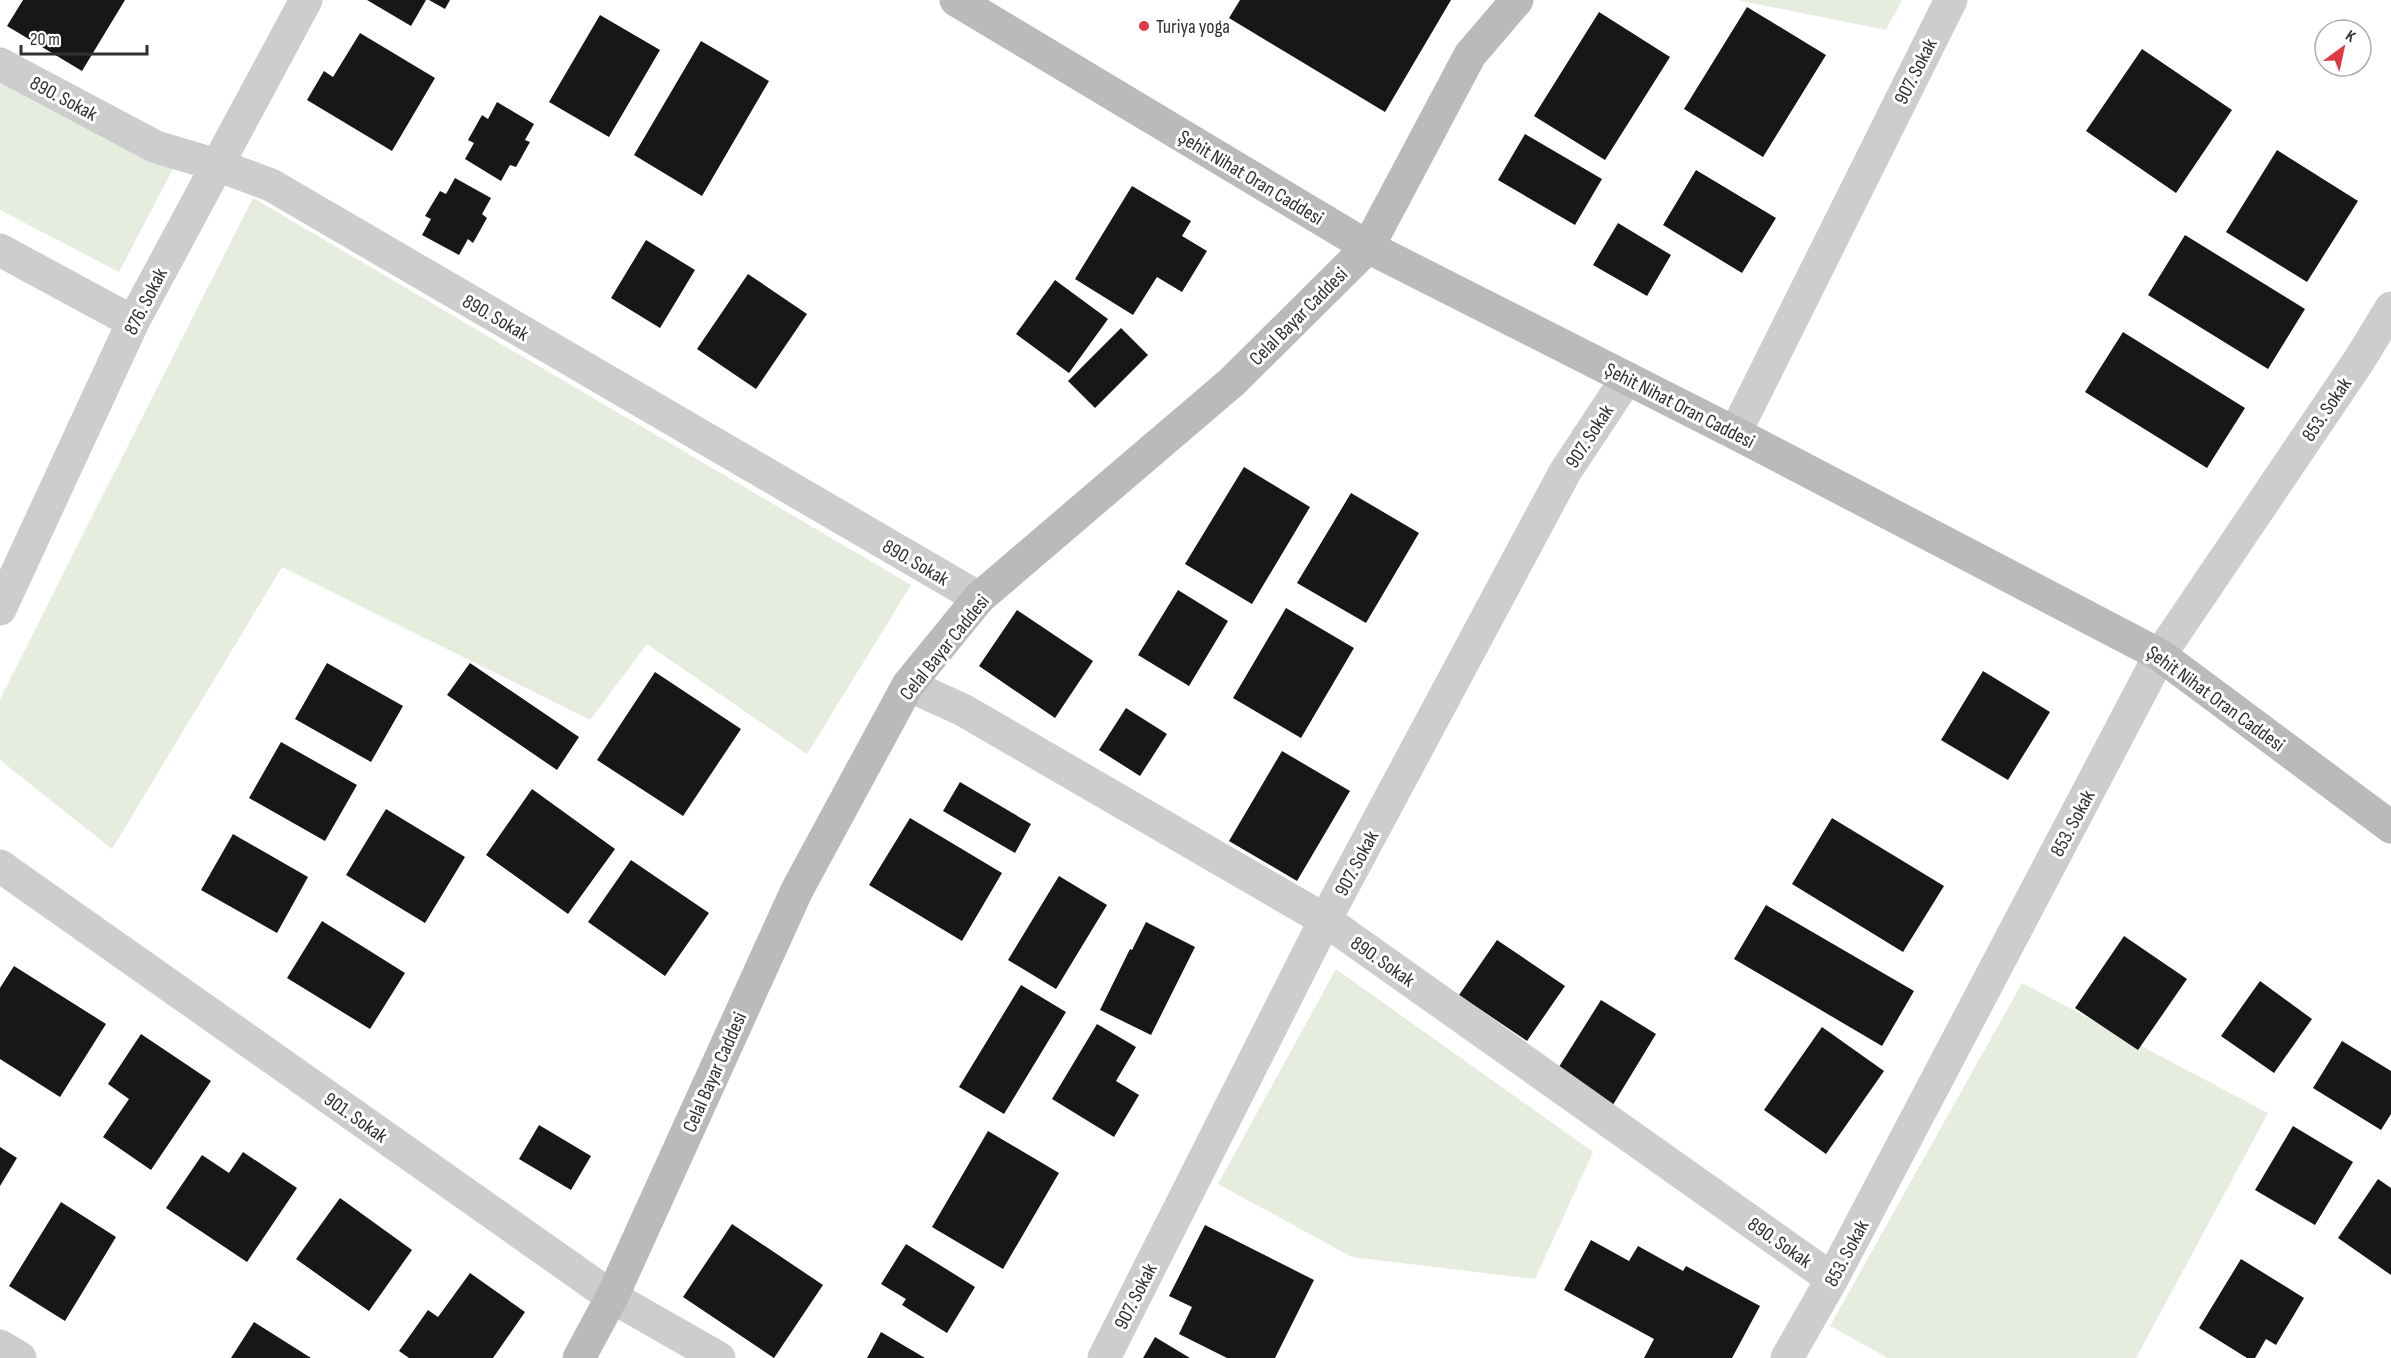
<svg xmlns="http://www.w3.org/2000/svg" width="2391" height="1358" viewBox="0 0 2391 1358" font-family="'Sofia Sans Condensed',sans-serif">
<rect width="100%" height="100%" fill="#fff"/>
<path fill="#e6ecde" d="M 1737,0 L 1902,0 L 1886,30 Z
M 0,77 L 173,169 L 119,272 L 0,210 Z
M 253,198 L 911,585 L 807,754 L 647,644 L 590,720 L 282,567 L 112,849 L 0,760 L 0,699 Z
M 1336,969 L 1593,1152 L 1535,1279 L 1352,1257 L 1218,1184 Z
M 2022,983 L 2268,1113 L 2136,1358 L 1888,1358 L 1830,1326 Z"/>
<path fill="#171717" d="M 23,0 L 125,0 L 82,71 L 7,26 Z
M 367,0 L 426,0 L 411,26 Z
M 429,0 L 450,0 L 445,9 Z
M 1240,0 L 1451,0 L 1385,112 L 1229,18 Z
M 1747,7 L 1826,55 L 1763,157 L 1684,109 Z
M 1599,12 L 1670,57 L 1605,160 L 1534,116 Z
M 600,15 L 660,50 L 609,137 L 549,102 Z
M 360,33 L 435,78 L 392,151 L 307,100 L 324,71 L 333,77 Z
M 701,41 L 769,81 L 702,196 L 634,155 Z
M 2142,49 L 2232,110 L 2176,193 L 2086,131 Z
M 497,102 L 534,124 L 525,140 L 530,142 L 516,167 L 510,165 L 501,181 L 465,159 L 474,143 L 468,140 L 482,115 L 488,119 Z
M 1525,134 L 1602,179 L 1575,225 L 1498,180 Z
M 2277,150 L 2358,201 L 2307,282 L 2226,232 Z
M 1696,170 L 1776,218 L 1742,273 L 1663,225 Z
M 455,178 L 491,198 L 482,214 L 487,218 L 473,243 L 468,239 L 459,255 L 422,235 L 431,219 L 425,216 L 440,191 L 446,194 Z
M 1132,186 L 1191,221 L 1182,236 L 1207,251 L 1182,292 L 1157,277 L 1133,315 L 1075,279 Z
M 1618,223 L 1671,255 L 1647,296 L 1593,265 Z
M 2185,235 L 2305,309 L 2268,369 L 2148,295 Z
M 646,240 L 695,270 L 660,328 L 611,298 Z
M 748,274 L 807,314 L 756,389 L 697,349 Z
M 1055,280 L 1108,319 L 1069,373 L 1016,334 Z
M 1121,328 L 1148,355 L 1095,408 L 1068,381 Z
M 2123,332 L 2245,408 L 2207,468 L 2085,392 Z
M 1244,467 L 1310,507 L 1252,604 L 1185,564 Z
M 1351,493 L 1419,533 L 1366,623 L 1297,583 Z
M 1178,590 L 1228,621 L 1189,686 L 1138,655 Z
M 1286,608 L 1354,648 L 1301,738 L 1233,698 Z
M 1017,610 L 1093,661 L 1055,718 L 979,666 Z
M 327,663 L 403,706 L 371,762 L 295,719 Z
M 470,663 L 579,737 L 557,770 L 447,695 Z
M 1983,671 L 2050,712 L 2008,780 L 1941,740 Z
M 655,672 L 741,729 L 683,816 L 597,760 Z
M 1126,708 L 1167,734 L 1140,776 L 1099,750 Z
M 281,742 L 357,785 L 325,841 L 249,798 Z
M 1282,751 L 1350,791 L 1297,881 L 1229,841 Z
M 960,782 L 1031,824 L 1015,853 L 943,811 Z
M 532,789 L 615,849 L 568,914 L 486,855 Z
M 386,809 L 465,857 L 425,923 L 346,875 Z
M 910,818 L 1002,873 L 962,941 L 869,885 Z
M 1832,818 L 1944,886 L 1903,952 L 1792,884 Z
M 233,834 L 308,877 L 277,933 L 201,890 Z
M 631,860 L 709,913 L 665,976 L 588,922 Z
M 1059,876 L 1107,905 L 1056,989 L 1008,960 Z
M 1766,905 L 1914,991 L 1882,1046 L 1734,959 Z
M 322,921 L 405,973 L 370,1029 L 287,978 Z
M 1146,922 L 1195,947 L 1151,1035 L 1100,1010 L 1130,949 L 1132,950 Z
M 2124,936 L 2187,979 L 2138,1050 L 2075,1008 Z
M 1497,940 L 1565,986 L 1527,1041 L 1459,995 Z
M 14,966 L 106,1024 L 60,1097 L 0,1059 L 0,988 Z
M 2260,981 L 2312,1019 L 2274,1073 L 2221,1036 Z
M 1021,985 L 1066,1012 L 1004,1114 L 959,1087 Z
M 1601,1000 L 1656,1034 L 1608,1113 L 1552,1078 Z
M 1097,1024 L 1136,1047 L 1116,1081 L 1139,1095 L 1114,1137 L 1052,1099 Z
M 1822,1027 L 1884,1071 L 1826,1154 L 1764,1110 Z
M 141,1034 L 211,1081 L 151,1170 L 103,1137 L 129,1099 L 108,1084 Z
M 2342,1041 L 2391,1071 L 2391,1114 L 2381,1130 L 2313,1088 Z
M 539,1125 L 591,1156 L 571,1190 L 519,1159 Z
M 2293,1126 L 2353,1162 L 2315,1225 L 2255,1190 Z
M 988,1131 L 1059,1173 L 1003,1269 L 932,1227 Z
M 0,1147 L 17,1158 L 0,1186 Z
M 243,1152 L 297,1188 L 247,1262 L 166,1208 L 202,1155 L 229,1173 Z
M 2378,1179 L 2391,1188 L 2391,1275 L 2338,1238 Z
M 340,1198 L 412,1250 L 369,1311 L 296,1259 Z
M 61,1202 L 116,1237 L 65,1321 L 9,1286 Z
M 732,1224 L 823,1285 L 774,1358 L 683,1297 Z
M 1205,1225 L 1314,1280 L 1275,1358 L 1227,1358 L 1179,1334 L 1192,1307 L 1169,1296 Z
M 1591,1240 L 1629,1261 L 1638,1246 L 1683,1271 L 1686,1266 L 1760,1306 L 1732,1358 L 1644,1358 L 1654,1339 L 1564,1290 Z
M 906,1244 L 975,1287 L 947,1333 L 902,1305 L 906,1299 L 881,1284 Z
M 2241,1259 L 2304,1298 L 2276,1345 L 2266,1339 L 2255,1358 L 2247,1358 L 2199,1328 Z
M 470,1273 L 525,1312 L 493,1358 L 409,1358 L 399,1351 L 428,1310 L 438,1317 Z
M 254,1322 L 311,1358 L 231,1358 Z
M 881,1332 L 925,1358 L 867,1358 Z
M 1155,1337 L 1190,1358 L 1143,1358 Z"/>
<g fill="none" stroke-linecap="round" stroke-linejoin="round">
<path stroke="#cdcdcd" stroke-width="33" d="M 0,64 L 156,147 L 217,165 L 271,185 L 979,598
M 0,250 L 133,322
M 1735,433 L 1951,0
M 0,609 L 133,322 L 306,0
M 908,685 L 963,710 L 1325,920 L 1832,1279
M 0,866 L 612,1297 L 719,1358
M 0,1346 L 20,1358
M 1104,1358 L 1325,920 L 1565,472 L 1627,378
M 1787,1358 L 1832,1279 L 2160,655 L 2360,359 L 2391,308"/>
<path stroke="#bababa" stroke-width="33" d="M 956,0 L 1368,247 L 1735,433 L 2160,655 L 2391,827
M 579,1358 L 612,1297 L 797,890 L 908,685 L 979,598 L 1233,381 L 1368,247 L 1470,55 L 1517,0"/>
</g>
<circle fill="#df3945" stroke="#fff" stroke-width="2" cx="1144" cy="26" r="6"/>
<g text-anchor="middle" stroke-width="6" stroke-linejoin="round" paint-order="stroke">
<g font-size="20" fill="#303030" stroke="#fff" text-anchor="start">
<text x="1156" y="33">Turiya yoga</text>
</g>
<g font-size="20" fill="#303030" stroke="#fff">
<text transform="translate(1915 71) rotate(-63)" y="7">907. Sokak</text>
<text transform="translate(64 98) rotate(28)" y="7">890. Sokak</text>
<text transform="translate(1251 177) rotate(31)" y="7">Şehit Nihat Oran Caddesi</text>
<text transform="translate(145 301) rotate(-63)" y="7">876. Sokak</text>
<text transform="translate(1298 316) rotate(-45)" y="7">Celal Bayar Caddesi</text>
<text transform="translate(496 317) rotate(30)" y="7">890. Sokak</text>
<text transform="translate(1680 405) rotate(27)" y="7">Şehit Nihat Oran Caddesi</text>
<text transform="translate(2326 409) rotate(-56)" y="7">853. Sokak</text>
<text transform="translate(1589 436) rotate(-57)" y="7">907. Sokak</text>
<text transform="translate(916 562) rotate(30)" y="7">890. Sokak</text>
<text transform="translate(944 647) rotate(-51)" y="7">Celal Bayar Caddesi</text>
<text transform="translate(2216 698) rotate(36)" y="7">Şehit Nihat Oran Caddesi</text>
<text transform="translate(2072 823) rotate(-62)" y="7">853. Sokak</text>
<text transform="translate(1356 863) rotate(-62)" y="7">907. Sokak</text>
<text transform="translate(1383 961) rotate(35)" y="7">890. Sokak</text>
<text transform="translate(714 1072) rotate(-66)" y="7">Celal Bayar Caddesi</text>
<text transform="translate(356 1117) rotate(35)" y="7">901. Sokak</text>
<text transform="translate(1780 1242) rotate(35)" y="7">890. Sokak</text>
<text transform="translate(1846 1253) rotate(-62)" y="7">853. Sokak</text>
<text transform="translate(1135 1296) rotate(-63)" y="7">907. Sokak</text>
</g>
</g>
<g transform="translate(2343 48) rotate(33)"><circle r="28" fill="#ffffff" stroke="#acacac" stroke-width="1.5"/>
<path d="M0-4.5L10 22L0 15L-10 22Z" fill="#df3945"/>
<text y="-9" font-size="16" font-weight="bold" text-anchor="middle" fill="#303030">K</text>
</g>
<path d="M21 45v9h126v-9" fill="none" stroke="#303030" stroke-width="3"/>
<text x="30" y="45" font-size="18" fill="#303030" stroke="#ffffff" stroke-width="4.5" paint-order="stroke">20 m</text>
</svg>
